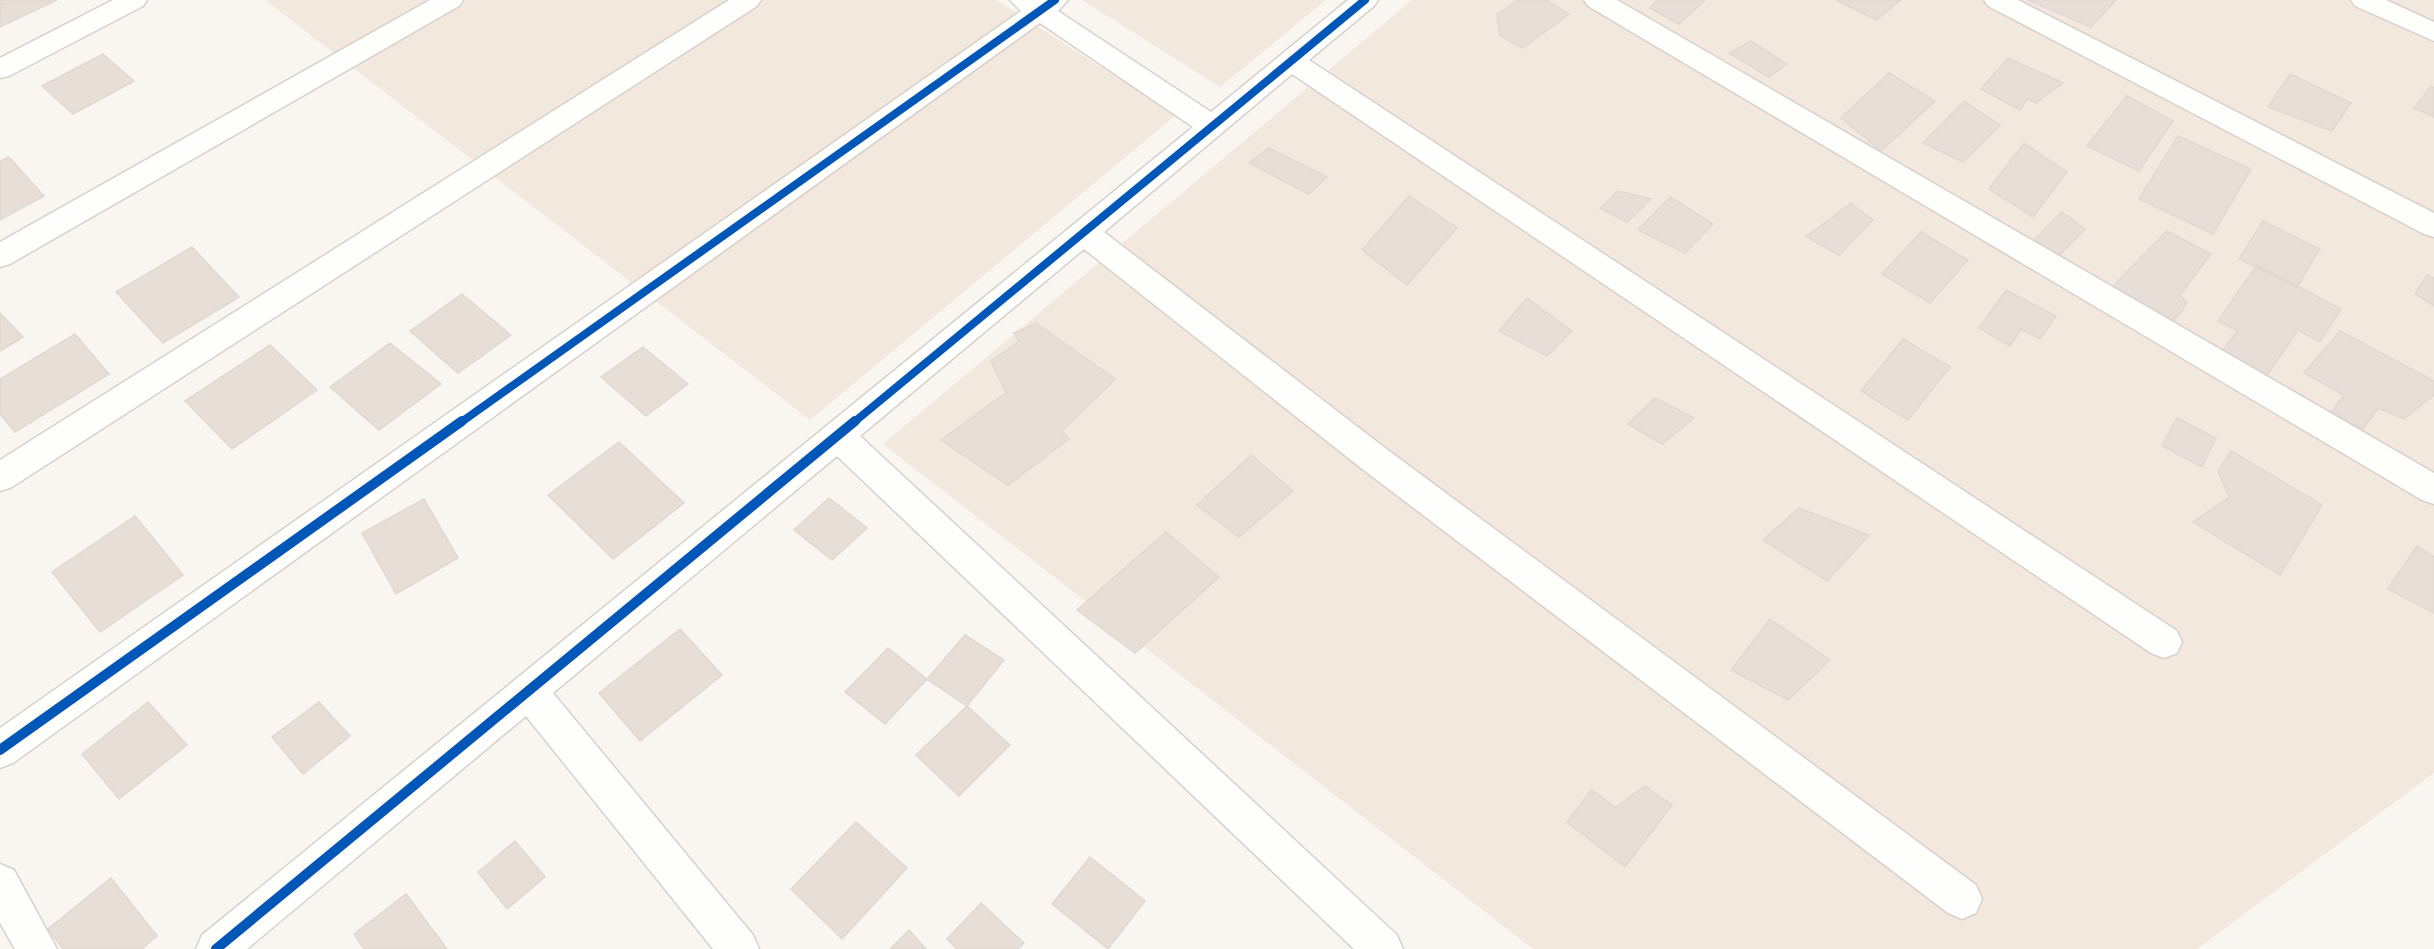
<svg xmlns="http://www.w3.org/2000/svg" width="2434" height="949" viewBox="0 0 2434 949" font-family="'Golos Text',sans-serif">
<rect width="100%" height="100%" fill="#f9f5f0"/>
<path fill="#f2e8de" d="M 265,0 L 996,0 L 1176,115 L 810,420 Z
M 1082,0 L 1326,0 L 1220,87 Z
M 1412,0 L 2434,0 L 2434,773 L 2197,949 L 1533,949 L 883,444 Z"/>
<path fill="#e6ded7" stroke="#e2d8d2" stroke-width="1.5" d="M 0,0 L 57,0 L 0,27 Z
M 1518,0 L 1546,0 L 1569,14 L 1523,48 L 1500,36 L 1497,14 Z
M 1657,0 L 1705,0 L 1679,24 L 1650,8 Z
M 1836,0 L 1901,0 L 1876,20 Z
M 2028,0 L 2116,0 L 2091,27 Z
M 1751,41 L 1787,64 L 1769,77 L 1729,53 Z
M 103,54 L 134,81 L 73,114 L 42,86 Z
M 2008,58 L 2063,83 L 2036,103 L 2027,99 L 2020,110 L 1981,89 Z
M 1889,73 L 1935,101 L 1881,151 L 1841,118 Z
M 2290,74 L 2351,103 L 2332,131 L 2268,107 Z
M 2431,86 L 2434,88 L 2434,117 L 2414,108 Z
M 2127,96 L 2173,121 L 2139,171 L 2087,146 Z
M 1964,101 L 2000,125 L 1963,162 L 1923,143 Z
M 2178,136 L 2251,169 L 2213,234 L 2139,199 Z
M 2024,143 L 2067,172 L 2033,217 L 1989,189 Z
M 1269,148 L 1327,177 L 1309,194 L 1249,163 Z
M 9,157 L 44,196 L 0,220 L 0,161 Z
M 1618,191 L 1651,199 L 1627,222 L 1600,208 Z
M 1409,196 L 1457,228 L 1407,285 L 1362,250 Z
M 1670,197 L 1713,224 L 1685,253 L 1638,230 Z
M 1851,203 L 1873,220 L 1839,255 L 1806,237 Z
M 2062,212 L 2085,229 L 2059,256 L 2034,240 Z
M 2263,221 L 2320,249 L 2297,287 L 2239,259 Z
M 2167,231 L 2211,254 L 2180,295 L 2187,303 L 2172,324 L 2113,286 Z
M 1921,232 L 1968,260 L 1930,303 L 1882,274 Z
M 192,247 L 239,297 L 163,343 L 116,292 Z
M 2257,265 L 2341,309 L 2320,342 L 2298,330 L 2266,377 L 2222,352 L 2237,331 L 2218,321 Z
M 2427,275 L 2434,278 L 2434,306 L 2415,294 Z
M 2006,290 L 2056,316 L 2040,339 L 2021,329 L 2010,346 L 1979,328 Z
M 462,294 L 511,335 L 458,373 L 410,331 Z
M 1527,298 L 1572,331 L 1547,356 L 1499,331 Z
M 0,313 L 23,337 L 0,351 Z
M 1036,323 L 1115,379 L 1062,431 L 1069,439 L 1008,485 L 941,440 L 1006,393 L 991,361 L 1019,342 L 1014,333 Z
M 2340,331 L 2434,381 L 2434,395 L 2404,419 L 2378,408 L 2363,429 L 2331,413 L 2344,395 L 2304,373 Z
M 75,334 L 109,374 L 15,432 L 0,414 L 0,379 Z
M 1903,339 L 1950,367 L 1908,420 L 1861,391 Z
M 390,343 L 441,384 L 379,430 L 330,387 Z
M 270,345 L 317,390 L 232,449 L 185,401 Z
M 643,347 L 688,384 L 646,416 L 601,377 Z
M 1655,398 L 1694,418 L 1662,444 L 1628,424 Z
M 2177,418 L 2216,438 L 2202,467 L 2162,446 Z
M 619,442 L 684,503 L 613,559 L 548,495 Z
M 2231,451 L 2322,505 L 2280,575 L 2193,522 L 2229,497 L 2218,471 Z
M 1251,455 L 1293,491 L 1239,537 L 1197,505 Z
M 829,498 L 867,528 L 832,560 L 794,530 Z
M 424,499 L 458,558 L 396,594 L 362,533 Z
M 1799,508 L 1869,535 L 1827,581 L 1763,540 Z
M 135,516 L 183,575 L 100,632 L 52,572 Z
M 1166,532 L 1219,577 L 1135,653 L 1077,610 Z
M 2417,546 L 2434,557 L 2434,613 L 2388,589 Z
M 1770,619 L 1830,660 L 1788,700 L 1731,670 Z
M 680,629 L 722,675 L 640,741 L 599,693 Z
M 965,635 L 1004,660 L 967,706 L 927,679 Z
M 888,648 L 927,679 L 885,724 L 845,692 Z
M 148,702 L 187,745 L 119,799 L 82,754 Z
M 319,702 L 350,736 L 303,774 L 272,737 Z
M 967,706 L 1010,745 L 959,796 L 916,755 Z
M 1645,786 L 1672,805 L 1625,867 L 1567,822 L 1591,790 L 1616,807 Z
M 856,822 L 907,868 L 842,939 L 791,889 Z
M 515,841 L 545,877 L 507,909 L 478,872 Z
M 1090,857 L 1145,901 L 1108,949 L 1052,904 Z
M 111,878 L 157,936 L 142,949 L 63,949 L 48,929 Z
M 406,894 L 447,949 L 364,949 L 354,934 Z
M 981,903 L 1024,943 L 1018,949 L 957,949 L 947,939 Z
M 909,930 L 926,949 L 890,949 Z"/>
<g fill="none" stroke-linecap="round" stroke-linejoin="round">
<g stroke="#d7d1cb" stroke-width="3">
<path id="street" d="M 113,0 L 147,0 L 143,6 L 9,76 L 0,78 L 0,58 Z
M 430,0 L 463,0 L 459,6 L 10,264 L 0,267 L 0,242 Z
M 729,0 L 761,0 L 757,6 L 12,487 L 0,491 L 0,460 Z
M 1010,0 L 1068,0 L 1058,11 L 1211,112 L 1348,0 L 1378,0 L 1374,6 L 1309,60 L 2177,631 L 2182,642 L 2177,653 L 2164,658 L 2151,653 L 1292,74 L 1104,232 L 1385,448 L 1976,885 L 1982,899 L 1976,913 L 1962,919 L 1948,913 L 1361,468 L 1084,249 L 860,436 L 1397,935 L 1403,949 L 1354,949 L 837,456 L 553,693 L 753,935 L 759,949 L 713,949 L 526,716 L 247,949 L 196,949 L 202,935 L 1193,127 L 1040,23 L 13,763 L 0,768 L 0,728 L 1021,11 Z
M 1584,0 L 1617,0 L 2434,473 L 2434,504 L 2422,500 L 1588,6 Z
M 1984,0 L 2018,0 L 2434,213 L 2434,237 L 2424,234 L 1988,6 Z
M 2351,0 L 2386,0 L 2434,22 L 2434,41 L 2355,6 Z
M 0,864 L 14,870 L 57,949 L 15,949 L 0,923 Z"/>
</g>
<use href="#street" fill="#fefefd" fill-rule="evenodd"/>
<g stroke="#fffaf3" stroke-width="10">
<path id="cycleway-far1" d="M 460,423 L 1055,0
M 853,423 L 1365,0"/>
</g>
<g stroke="#fffaf3" stroke-width="14">
<path id="cycleway" d="M 0,750 L 462,421
M 216,949 L 855,421"/>
</g>
<use href="#cycleway-far1" stroke="#0057b8" stroke-width="8"/>
<use href="#cycleway" stroke="#0057b8" stroke-width="10"/>
</g>
</svg>
